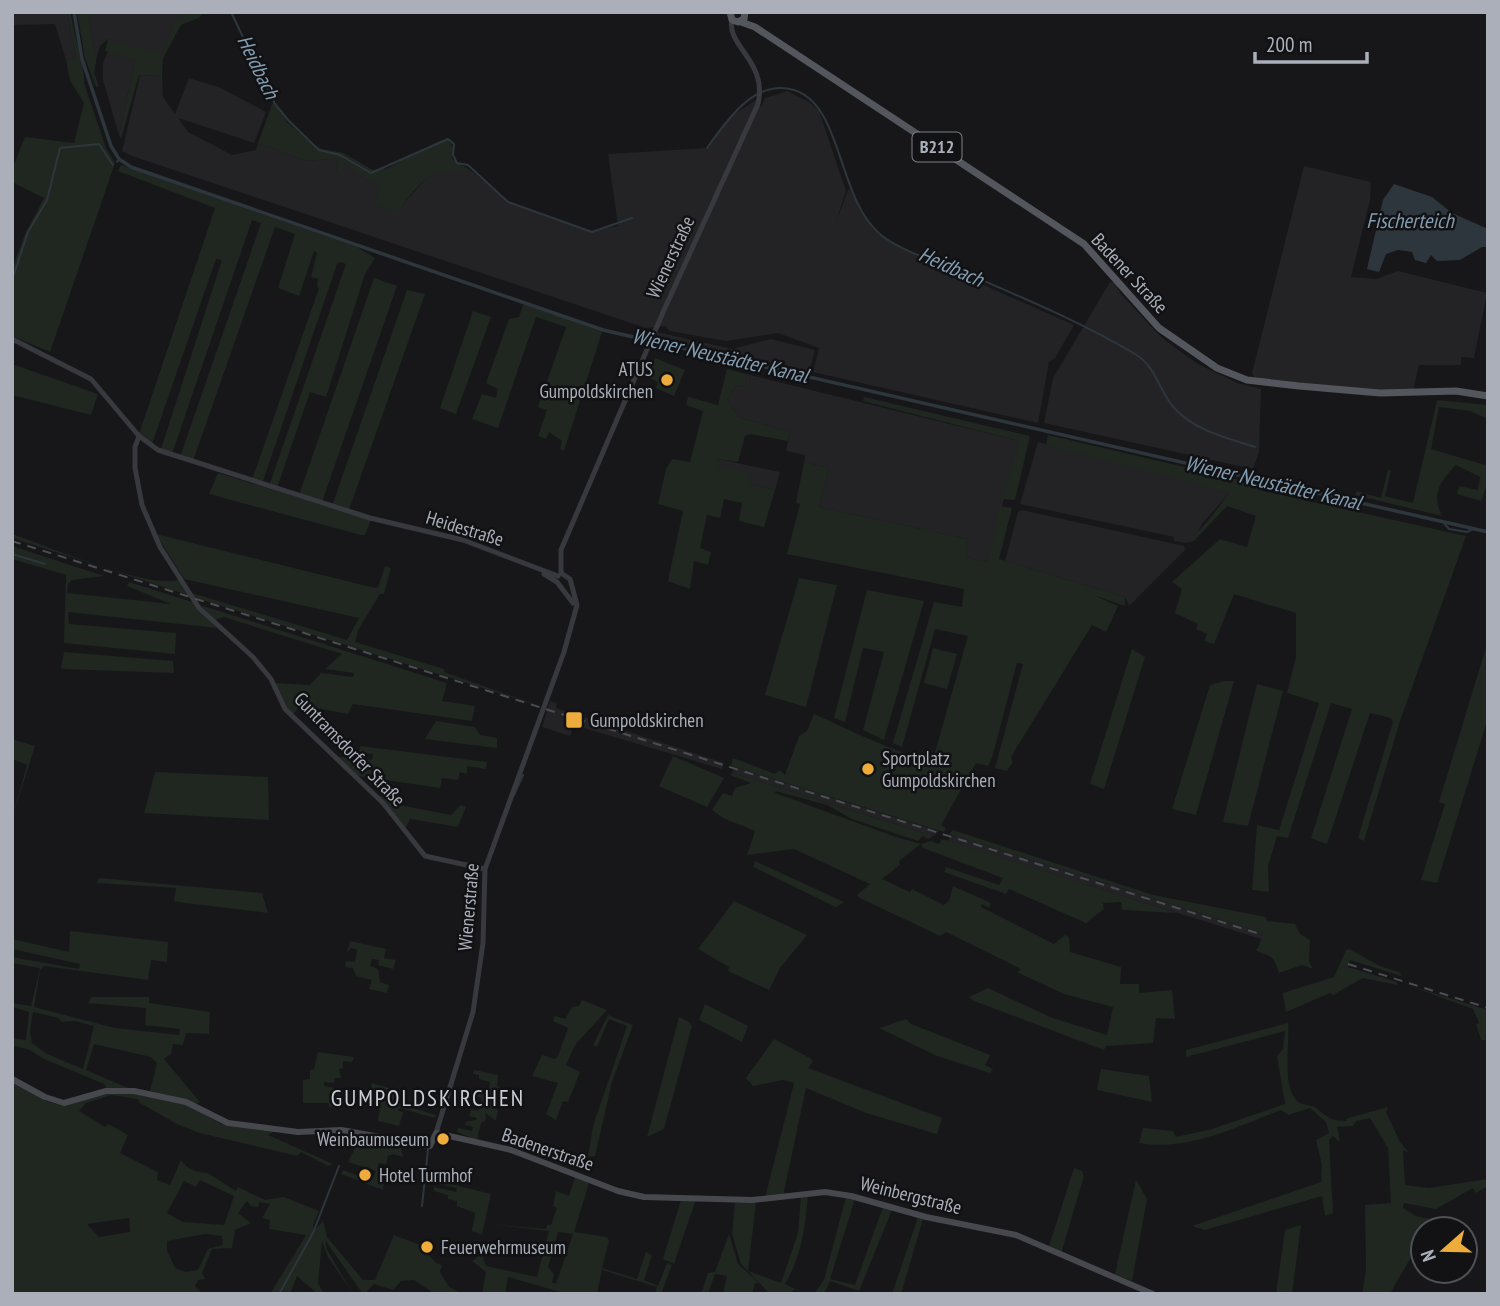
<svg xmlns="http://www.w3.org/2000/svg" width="1500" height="1306" viewBox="0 0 1500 1306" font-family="'PT Sans Narrow',sans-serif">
<rect width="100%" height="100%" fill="#171719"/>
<path fill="#232326" d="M 12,12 L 67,12 L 76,57 L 66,60 L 55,24 L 13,25 L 12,43 Z
M 88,12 L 192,12 L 176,20 L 162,55 L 108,39 L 100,46 L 97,56 L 95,56 Z
M 108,51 L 135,61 L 119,135 L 103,80 L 103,63 Z
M 140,75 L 162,76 L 163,97 L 175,114 L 189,78 L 221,88 L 266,112 L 254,143 L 178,118 L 188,132 L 232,155 L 256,150 L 258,143 L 306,161 L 338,158 L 337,176 L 345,162 L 370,183 L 380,181 L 397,211 L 430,174 L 447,167 L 473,172 L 510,203 L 591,231 L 618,226 L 608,154 L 707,148 L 730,117 L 756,100 L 761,107 L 765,98 L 787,91 L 809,102 L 819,111 L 846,191 L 836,222 L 849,188 L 873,229 L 900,248 L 1074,325 L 1055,358 L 1049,362 L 1038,423 L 813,372 L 819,348 L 778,333 L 726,341 L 670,331 L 665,326 L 646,328 L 132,156 L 122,151 Z
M 1304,166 L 1371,182 L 1370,200 L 1351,277 L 1376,279 L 1398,271 L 1487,293 L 1474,358 L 1461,357 L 1461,365 L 1419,365 L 1413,390 L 1359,390 L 1255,379 L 1252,373 Z
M 1110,282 L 1115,283 L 1120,293 L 1162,338 L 1198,364 L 1237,383 L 1261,389 L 1259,452 L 1253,469 L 1044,423 L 1053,378 Z
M 657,332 L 732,349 L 771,339 L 815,350 L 808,376 L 654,342 Z
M 746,374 L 1019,441 L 988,560 L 983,562 L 966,557 L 968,539 L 819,507 L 829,468 L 804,462 L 805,455 L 786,451 L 790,432 L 738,417 L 727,399 L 735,387 L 745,385 Z
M 1038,442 L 1170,475 L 1229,493 L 1202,524 L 1197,534 L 1185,543 L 1174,541 L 1174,537 L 1020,504 Z
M 718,459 L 780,472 L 775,490 L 751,484 L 716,466 Z
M 1022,510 L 1184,546 L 1185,550 L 1129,606 L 1125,597 L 1005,561 L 1018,512 Z
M 550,701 L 557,703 L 556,708 L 724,763 L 722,769 L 574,725 L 570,736 L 542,727 Z
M 734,767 L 939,831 L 933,836 L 732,773 Z
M 953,835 L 1263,933 L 1261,939 L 947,841 Z"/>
<path fill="#1f2720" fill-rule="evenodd" d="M 67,12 L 71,13 C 73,33 86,70 84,83 L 106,148 L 115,163 L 50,352 L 12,336 L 12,269 L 25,234 L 44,198 L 12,182 L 12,169 L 25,137 L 74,143 L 84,103 L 70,80 L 66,60 L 76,57 Z
M 77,12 L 88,12 L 95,55 L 97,56 L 94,73 L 99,86 L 96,87 L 85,58 Z
M 192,12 L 203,12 L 199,18 L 181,25 L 163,58 L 162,76 L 139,75 L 121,139 L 119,135 L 135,61 L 105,51 L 108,39 L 162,54 L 176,19 Z
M 273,102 L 287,122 L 310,142 L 322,149 L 343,153 L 373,170 L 388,168 L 439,141 L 449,140 L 453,148 L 452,159 L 473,172 C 430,164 423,180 397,212 L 375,204 L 380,182 L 370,183 L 345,163 L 337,177 L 338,158 L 306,161 L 258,143 Z
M 121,165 L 357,247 L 375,258 L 365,274 L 326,397 L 310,392 L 277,488 L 269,486 L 346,264 L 339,262 L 337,264 L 262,484 L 252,480 L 319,288 L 317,287 L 318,279 L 311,277 L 317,253 L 314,251 L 299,296 L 278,288 L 295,234 L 275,227 L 193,461 L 180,457 L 261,223 L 252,220 L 172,454 L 161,449 L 222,260 L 216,259 L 152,444 L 139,434 L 215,208 L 118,171 Z
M 374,278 L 397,286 L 322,502 L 299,495 Z
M 407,290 L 425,294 L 349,510 L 332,506 Z
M 527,304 L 602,332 L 564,451 L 560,449 L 562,441 L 549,432 L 546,439 L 538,436 L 547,410 L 538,407 L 566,327 L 536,317 L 498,428 L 472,419 L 482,394 L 496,398 L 498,389 L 486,383 L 509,319 L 519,317 L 523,305 Z
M 473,311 L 491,317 L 456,414 L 440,408 Z
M 655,358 L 685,370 L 674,396 L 656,388 L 658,382 L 647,377 Z
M 12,364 L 98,394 L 91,415 L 12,395 Z
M 727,369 L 746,374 L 745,385 L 735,387 L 727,399 L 738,417 L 790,432 L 788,441 L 750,434 L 745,436 L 738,462 L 718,459 L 717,466 L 746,473 L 751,484 L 775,490 L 764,527 L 739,521 L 742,503 L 724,499 L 720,518 L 707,515 L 700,548 L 711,552 L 708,565 L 694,561 L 690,589 L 668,581 L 683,511 L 658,504 L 666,469 L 672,459 L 690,462 L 703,411 L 686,405 L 688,397 L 718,405 Z
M 864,397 L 1030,436 L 1015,500 L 1002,499 L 1019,441 L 863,401 Z
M 1437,400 L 1488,405 L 1488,419 L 1470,411 L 1439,407 L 1431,449 L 1485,465 L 1488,461 L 1488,482 L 1481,501 L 1457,494 L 1459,486 L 1478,490 L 1480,477 L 1456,465 C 1440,482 1431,493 1442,516 L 1355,495 L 1357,491 L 1381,498 L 1388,469 L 1391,471 L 1385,496 L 1413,503 Z
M 1048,435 L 1240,480 L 1265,482 L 1263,491 L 1466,536 L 1400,721 L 1364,841 L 1358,838 L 1393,722 L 1391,718 L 1370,713 L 1327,844 L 1311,838 L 1352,709 L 1331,703 L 1288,838 L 1277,836 L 1268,866 L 1269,892 L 1252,890 L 1257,825 L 1279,830 L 1319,703 L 1287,693 L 1296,657 L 1296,613 L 1234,594 L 1214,644 L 1204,641 L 1207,634 L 1196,629 L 1198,624 L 1175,613 L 1182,589 L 1172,582 L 1220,539 L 1247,547 L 1256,516 L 1227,506 L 1194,541 L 1185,543 C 1201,532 1217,509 1229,493 L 1046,445 Z
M 804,462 L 829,468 L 819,507 L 968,539 L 966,557 L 983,562 L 988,560 L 1000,506 L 1012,508 L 999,559 L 1125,597 L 1125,606 L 1093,595 L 1118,606 L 1106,632 L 1092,625 L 1011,757 L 1013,762 L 1007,771 L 995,768 L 1023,664 L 1017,663 L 992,758 L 988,766 L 976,763 L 941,825 L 946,828 L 944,832 L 731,766 L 733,758 L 775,774 L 780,770 L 785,775 L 799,736 L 807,731 L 814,714 C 840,725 929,771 952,759 L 934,756 L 968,636 L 935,629 L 902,747 L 893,743 L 934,602 L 962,607 L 964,589 L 787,554 L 800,504 L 796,503 Z
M 218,473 L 371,520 L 365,535 L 361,535 L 209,494 Z
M 12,534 C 51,547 142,588 179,580 L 188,595 L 12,538 Z
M 156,534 L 375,588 L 378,587 L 385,566 L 391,568 L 384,594 L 380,594 L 358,630 L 355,642 L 444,669 L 444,672 L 540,706 L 193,597 L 192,593 L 347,640 L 359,618 L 184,579 Z
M 12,546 L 104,576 L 72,580 L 68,584 L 67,593 L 171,604 L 127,586 L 129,582 L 192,602 L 217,628 L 68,612 L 69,624 L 176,633 L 175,654 L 64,643 L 66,575 L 12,559 Z
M 799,578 L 837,585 L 806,707 L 765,695 Z
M 867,590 L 924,601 L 884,740 L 863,730 L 884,652 L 863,648 L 845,722 L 834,718 Z
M 200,605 L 447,683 L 442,701 L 475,706 L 472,721 L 353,704 L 348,714 L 300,705 L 293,715 L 286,707 L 274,683 L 310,685 L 321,673 L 353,677 L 354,673 L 325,669 L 342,654 L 224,617 L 215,620 Z
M 1488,641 L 1488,718 L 1437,883 L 1421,880 L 1445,804 L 1439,802 Z
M 933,648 L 957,654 L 947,689 L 924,683 Z
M 1132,649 L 1145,657 L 1104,789 L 1090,784 Z
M 64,652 L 173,661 L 174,673 L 65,669 L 61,668 Z
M 1225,681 L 1234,681 L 1196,815 L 1172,809 L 1210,685 Z
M 1257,684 L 1283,691 L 1248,826 L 1223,822 Z
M 436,721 L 475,727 L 480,735 L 497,738 L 497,748 L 425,739 Z
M 12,739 L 35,746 L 12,819 L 27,765 L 12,759 Z
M 360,746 L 487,762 L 486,769 L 467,766 L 467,774 L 460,772 L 458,780 L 442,778 L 440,788 L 358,776 L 338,757 L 372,760 L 373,754 L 359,753 Z
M 673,756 L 724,778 L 707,807 L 659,786 Z
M 155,772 L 268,777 L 269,820 L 144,813 Z
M 732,773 L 933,836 L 928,839 L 923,836 L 918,841 L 852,819 L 827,805 L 776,791 L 775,793 L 896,837 L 921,844 L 931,841 L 939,844 L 942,839 L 1177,913 L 1122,910 L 1121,902 L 1103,903 L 1104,909 L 1086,923 L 1009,889 L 1006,894 L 944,872 L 946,867 L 999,885 L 1003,878 L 923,848 L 921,844 L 899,861 L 900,865 L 882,879 L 910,892 L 912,889 L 944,905 L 949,901 L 953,886 L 991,903 L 989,908 L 982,904 L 981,907 L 1054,944 L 1065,935 L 1069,937 L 1070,952 L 1121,967 L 1120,984 L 1139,984 L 1139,993 L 1172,990 L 1175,1019 L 1156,1018 L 1153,1043 L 1106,1046 L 1104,1050 L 974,1001 L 969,997 L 988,988 L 1050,1017 L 1107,1035 L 1113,1007 L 1064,994 L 1021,974 L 1017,972 L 1021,969 L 946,932 L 940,936 L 860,898 L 857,895 L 870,884 L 794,849 L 747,855 L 755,831 L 723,818 L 712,810 L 723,793 L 732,796 L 735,788 L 751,783 L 730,775 Z
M 379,796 L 389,797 L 389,803 L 451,815 L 461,805 L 466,807 L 458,827 L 410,819 L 406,828 Z
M 953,830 L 1153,895 L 1266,917 L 1267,921 L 1295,924 L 1300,934 L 1310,940 L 1309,961 L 1313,969 L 1302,965 L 1279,973 C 1273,953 1271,958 1255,950 L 1258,948 L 1263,933 L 949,834 Z
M 755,861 L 844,902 L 836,907 L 753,867 Z
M 99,878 L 262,893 L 268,913 L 178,902 L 174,901 L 176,888 L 97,883 Z
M 734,901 L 807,935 L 780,968 L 769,990 L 728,971 L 729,967 L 698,949 Z
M 70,931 L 168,942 L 167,962 L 151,960 L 148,980 L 44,966 L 40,970 L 34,1007 L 115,1028 L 179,1035 L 180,1029 L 145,1025 L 146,1008 L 88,1003 L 92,997 L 149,997 L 149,1003 L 210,1012 L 209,1034 L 186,1033 L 183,1045 L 173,1044 L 171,1054 L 164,1059 L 200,1102 L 195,1104 L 150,1091 L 157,1063 L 151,1057 L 94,1044 L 86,1070 L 128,1088 L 107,1089 L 104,1084 L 42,1058 L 30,1050 L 12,1045 L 12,1038 L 26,1040 L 29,1012 L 12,1007 L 12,1003 L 31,1006 L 40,968 L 12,963 L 12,957 L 79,969 L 80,964 L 12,949 L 12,939 L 69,952 ZM 33,1012 L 58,1018 L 62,1022 L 74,1021 L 94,1026 L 83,1069 L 47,1054 L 32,1043 L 30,1031 Z
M 350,941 L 386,949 L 384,958 L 396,960 L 393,969 L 378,965 L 379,960 L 372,959 L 370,966 L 378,969 L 380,982 L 389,985 L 387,993 L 369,989 L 372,980 L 356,976 L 353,968 L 345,967 L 346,961 L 355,962 L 357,950 L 351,948 L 347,953 Z
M 1349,949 L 1382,967 L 1400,972 L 1401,976 L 1350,960 L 1348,967 L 1397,982 L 1397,985 L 1363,978 L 1333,995 L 1330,993 L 1286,1012 L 1283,993 L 1334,977 L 1346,950 Z
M 1407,985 L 1488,1010 L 1488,1040 L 1481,1040 L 1476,1024 L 1479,1023 L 1473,1009 Z
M 582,1000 L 607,1010 L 575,1045 L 566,1065 L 580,1072 L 568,1102 L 563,1101 L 556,1120 L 546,1114 L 558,1083 L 532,1076 L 542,1055 L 555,1059 L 558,1056 L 568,1028 L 553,1021 L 555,1016 L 565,1019 L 572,1007 L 579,1006 Z
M 705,1004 L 748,1026 L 742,1042 L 699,1020 Z
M 608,1015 L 633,1025 L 612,1082 L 595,1156 L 588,1157 L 593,1126 L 627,1026 L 609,1019 L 597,1047 L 593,1045 Z
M 679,1017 L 689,1022 L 692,1026 L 664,1129 L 647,1137 Z
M 906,1019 L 911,1024 L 990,1055 L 985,1065 L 993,1069 L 990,1073 L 937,1056 L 879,1028 Z
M 1288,1023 C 1290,1042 1282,1085 1296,1100 C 1301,1106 1310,1104 1316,1108 C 1327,1117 1331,1121 1346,1121 L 1348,1118 L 1388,1107 L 1386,1112 L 1400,1142 L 1409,1153 L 1403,1150 L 1405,1185 L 1429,1188 L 1488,1179 L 1488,1186 L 1476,1193 L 1473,1188 L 1436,1209 L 1404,1203 L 1403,1208 L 1416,1216 L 1430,1219 L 1429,1225 L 1423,1229 L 1423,1236 L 1390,1294 L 1362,1294 L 1366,1270 L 1365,1205 L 1391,1203 L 1388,1148 L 1370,1118 L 1356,1121 L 1353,1126 L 1337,1127 L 1340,1142 L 1333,1136 L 1329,1140 L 1333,1213 L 1325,1216 L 1322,1196 L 1205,1230 L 1192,1226 L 1321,1182 L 1322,1165 L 1316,1140 L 1329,1133 L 1326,1122 L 1310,1108 L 1288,1115 L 1281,1110 C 1238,1126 1187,1152 1139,1143 L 1143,1128 L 1173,1131 L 1176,1137 L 1212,1129 L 1285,1104 L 1277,1056 L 1283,1049 L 1285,1031 L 1186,1057 L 1186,1050 Z
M 774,1039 L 810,1058 L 813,1061 L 808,1068 L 942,1118 L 937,1134 L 866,1113 L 806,1088 L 783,1196 L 765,1198 L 794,1083 L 783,1080 L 753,1086 L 746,1078 Z
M 318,1052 L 354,1057 L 352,1062 L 343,1061 L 343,1068 L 339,1069 L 341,1078 L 335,1078 L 334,1083 L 324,1082 L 324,1086 L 341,1089 L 340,1097 L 329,1093 L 331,1099 L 337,1100 L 336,1108 L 329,1107 L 329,1103 L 303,1103 L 303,1080 L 310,1079 L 310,1070 L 314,1069 Z
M 1101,1069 L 1149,1076 L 1152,1102 L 1097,1090 Z
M 474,1070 L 498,1075 L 497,1086 L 514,1095 L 494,1092 L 498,1099 L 494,1107 L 498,1110 L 496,1121 L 485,1113 L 486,1120 L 481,1123 L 477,1140 L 457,1132 L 458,1128 L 472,1131 L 473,1127 L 465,1125 L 466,1122 L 476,1120 L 477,1118 L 469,1116 L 471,1109 L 478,1111 L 482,1098 L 465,1093 L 488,1093 L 490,1082 L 479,1079 L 479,1075 L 473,1074 Z
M 12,1081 L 48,1102 L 61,1105 L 121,1091 L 188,1105 L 221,1124 L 275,1131 L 268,1135 L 333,1164 L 328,1166 L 301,1152 L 297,1156 L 200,1133 L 179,1125 L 140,1103 L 138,1099 L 111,1095 L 86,1103 L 79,1111 L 105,1127 L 108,1124 L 128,1135 L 120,1153 L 158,1172 L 157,1180 L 170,1185 L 181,1160 C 185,1168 200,1174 208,1173 L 236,1191 L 238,1187 L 265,1200 L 284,1197 L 319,1211 L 313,1225 L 314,1231 L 323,1221 L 327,1237 L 363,1280 L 375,1280 L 394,1235 L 420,1245 L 436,1263 L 442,1265 L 440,1272 L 449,1287 L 462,1294 L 435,1294 L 414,1280 L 401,1281 L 393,1290 L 374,1284 L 367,1291 L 369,1294 L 363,1294 L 325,1240 L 327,1250 L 353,1294 L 328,1257 L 322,1241 L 318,1283 L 324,1294 L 318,1294 L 297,1276 L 290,1294 L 270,1294 L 306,1235 L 269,1229 L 270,1220 L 262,1218 L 270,1204 L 259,1202 L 258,1207 L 251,1206 L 247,1201 L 238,1213 L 251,1223 L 235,1230 L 232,1248 L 212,1249 L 202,1273 L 205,1279 L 198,1280 L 195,1286 L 202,1294 L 12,1294 ZM 200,1180 L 234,1196 L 224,1225 L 183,1222 L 167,1213 L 184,1181 L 196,1187 ZM 129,1218 L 130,1232 L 99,1237 L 87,1224 ZM 205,1234 L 222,1236 L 223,1245 L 208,1249 L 198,1270 L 186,1272 L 175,1268 L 167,1250 L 167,1241 Z
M 372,1083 L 395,1090 L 393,1102 L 436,1115 L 435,1118 L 399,1108 L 398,1111 L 403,1112 L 399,1126 L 378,1121 L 380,1106 L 367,1104 Z
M 358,1142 L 401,1148 L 403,1157 L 393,1154 L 388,1156 L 386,1164 L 378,1163 L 381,1172 L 385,1174 L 383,1190 L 341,1174 L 343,1170 L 369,1180 L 373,1178 L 376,1171 L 348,1162 Z
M 1074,1168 L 1082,1171 L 1084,1176 L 1061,1254 L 1048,1249 Z
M 575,1177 L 589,1183 L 574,1232 L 607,1237 L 609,1241 L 602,1268 L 637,1279 L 646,1252 L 652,1255 L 644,1280 L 658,1286 L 667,1263 L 672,1265 L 661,1294 L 655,1294 L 657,1287 L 602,1270 L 597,1294 L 567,1294 L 508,1277 L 505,1294 L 482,1294 L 486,1272 L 472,1261 L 482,1254 L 486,1266 L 537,1277 L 549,1231 L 487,1224 L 546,1229 L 547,1225 L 551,1225 L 557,1208 L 553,1206 L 556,1191 L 569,1196 ZM 558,1232 L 573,1234 L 556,1284 L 552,1282 L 554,1274 L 548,1267 Z
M 435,1180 L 491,1194 L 482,1235 L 472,1231 L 475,1213 L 457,1206 L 457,1201 L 448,1199 L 448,1195 L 434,1191 L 434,1187 L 456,1192 L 457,1188 L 434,1183 Z
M 1136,1180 L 1147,1199 L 1132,1281 L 1115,1274 Z
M 808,1195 C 805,1228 802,1255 785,1284 L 806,1294 L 794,1289 L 790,1294 L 770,1294 L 741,1264 L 732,1234 L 735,1203 L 756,1202 L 748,1271 L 781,1283 L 798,1233 L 801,1196 Z
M 846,1197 L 855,1199 L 830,1279 L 855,1285 L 883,1207 L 892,1210 L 859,1291 L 830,1281 L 824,1294 L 814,1294 L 824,1280 Z
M 696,1199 L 674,1264 L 663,1259 L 681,1200 Z
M 918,1217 L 923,1219 L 901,1294 L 892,1294 Z
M 1301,1225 L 1292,1294 L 1276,1294 L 1285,1230 Z
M 729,1234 L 738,1264 L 759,1283 L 755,1283 L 752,1294 L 723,1294 L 727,1276 L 715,1274 L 708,1294 L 701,1294 L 708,1273 L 715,1272 Z"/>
<path fill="#2d363d" d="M 1394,184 L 1432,197 L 1452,213 L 1488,229 L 1488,247 L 1482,247 L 1460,260 L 1437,261 L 1431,255 L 1426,263 L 1415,260 L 1412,252 L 1398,250 L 1386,254 L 1379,272 L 1367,269 L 1383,200 Z"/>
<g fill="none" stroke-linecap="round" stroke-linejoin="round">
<path stroke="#2d363d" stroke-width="2" d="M 231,12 L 275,104 L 288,120 L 319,150 L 340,155 L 371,173 L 448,139 L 454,144 L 453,155 L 457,163 L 468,165 L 508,202 L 592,232 L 632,218
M 707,148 C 726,122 754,78 794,90 C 843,105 837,199 881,235 C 902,252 937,261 963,272 C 1021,297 1081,322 1135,354 C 1157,367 1159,392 1175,409 C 1196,431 1227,438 1255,447
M 117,162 L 119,159
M 12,280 L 28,232 L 47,200 L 60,148 L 99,144 L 113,165
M 1443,522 L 1449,529 L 1467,532 L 1473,529
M 12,554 L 45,564
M 514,795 L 523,775
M 422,1206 L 428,1149
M 279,1294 L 313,1233 L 339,1166"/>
<path stroke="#2d363d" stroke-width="3.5" d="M 74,12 L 82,59 L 111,146 L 119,159 L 131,167 L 603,330 L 1488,532"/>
<path stroke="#38393e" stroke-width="5" d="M 12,339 L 91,379 L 139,436 L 158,450 L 370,518 L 463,540 L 558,576
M 139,436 L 135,447 L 135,468 L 142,505 L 160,547 L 199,608 L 253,657 L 271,679 L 285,709 L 383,803 L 425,856 L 485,869
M 544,574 L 557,582 L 573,603
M 436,1133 L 473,1012 L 483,943 L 485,869 L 564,652 L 577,605 L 570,579 L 561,573 L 561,550 L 664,310 L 758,104 C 768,61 726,46 732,20"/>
<path stroke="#46484e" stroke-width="6" d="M 12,1079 L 45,1097 L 64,1103 L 106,1091 L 134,1091 L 186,1102 L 228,1123 L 298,1132 L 341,1130 L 430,1146 L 436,1133 L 511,1150 L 618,1191 L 644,1197 L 752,1200 L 825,1192 L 851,1196 L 926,1217 L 1016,1235 L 1153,1294"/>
<path stroke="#54565d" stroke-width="7" d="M 730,12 L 732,20 L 738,22 L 744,19 L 745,12
M 741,22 L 755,27 L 1084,244 L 1159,328 L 1217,368 L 1247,380 L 1299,386 L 1380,393 L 1456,391 L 1488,396"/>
<path stroke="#4b4d53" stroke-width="2" stroke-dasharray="9 7" stroke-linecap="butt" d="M 12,541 L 1263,935
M 1348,964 L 1488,1008"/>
</g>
<g fill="#edac3c" stroke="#121214" stroke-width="2.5">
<circle cx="667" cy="380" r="7"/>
<rect x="565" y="711" width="18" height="18" rx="3.5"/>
<circle cx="868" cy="769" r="7"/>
<circle cx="443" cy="1139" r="7"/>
<circle cx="365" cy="1175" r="7"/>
<circle cx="427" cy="1247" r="7"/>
</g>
<g text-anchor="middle" stroke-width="5" stroke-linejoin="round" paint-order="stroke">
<rect fill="#121214" stroke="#7c8088" stroke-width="2" x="912.5" y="132.5" width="49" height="29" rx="5"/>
<g font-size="18" font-weight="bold" fill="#aaafb9">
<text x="937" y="153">B212</text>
</g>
<g font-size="19" fill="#aaafb9" stroke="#121214">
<text transform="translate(670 257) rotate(-65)" y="7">Wienerstraße</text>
<text transform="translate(1130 273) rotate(47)" y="7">Badener Straße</text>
<text transform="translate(465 528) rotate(17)" y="7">Heidestraße</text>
<text transform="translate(350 749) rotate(46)" y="7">Guntramsdorfer Straße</text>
<text transform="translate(468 907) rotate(-85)" y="7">Wienerstraße</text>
<text transform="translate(548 1149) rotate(19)" y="7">Badenerstraße</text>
<text transform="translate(911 1195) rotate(14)" y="7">Weinbergstraße</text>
</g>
<g font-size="19" fill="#aaafb9" stroke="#121214" text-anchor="start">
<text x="653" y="376" text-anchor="end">ATUS<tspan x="653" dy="22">Gumpoldskirchen</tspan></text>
<text x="590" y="727">Gumpoldskirchen</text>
<text x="882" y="765">Sportplatz<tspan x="882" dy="22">Gumpoldskirchen</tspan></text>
<text x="429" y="1146" text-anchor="end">Weinbaumuseum</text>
<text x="379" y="1182">Hotel Turmhof</text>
<text x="441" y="1254">Feuerwehrmuseum</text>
</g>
<g font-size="21" font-style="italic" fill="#829db2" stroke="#121214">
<text transform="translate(258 67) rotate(64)" y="7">Heidbach</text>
<text x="1410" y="228">Fischerteich</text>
<text transform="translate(951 267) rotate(24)" y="7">Heidbach</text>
<text transform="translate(720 356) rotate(13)" y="7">Wiener Neustädter Kanal</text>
<text transform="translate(1273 483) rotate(13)" y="7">Wiener Neustädter Kanal</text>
</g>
<g font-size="23" letter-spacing="2" fill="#cbced5" stroke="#121214">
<text x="428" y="1106">GUMPOLDSKIRCHEN</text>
</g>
</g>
<rect width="1500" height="1306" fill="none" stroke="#aaafb9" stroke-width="28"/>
<g transform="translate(1444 1250) rotate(250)"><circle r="33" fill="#121214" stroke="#4f5156" stroke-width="2"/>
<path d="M0-5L12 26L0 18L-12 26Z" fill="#edac3c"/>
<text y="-10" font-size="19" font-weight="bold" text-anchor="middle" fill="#aaafb9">N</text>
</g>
<path d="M1255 52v10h112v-10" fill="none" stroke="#aaafb9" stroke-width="3.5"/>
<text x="1266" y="52" font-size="21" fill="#aaafb9" stroke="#121214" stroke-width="5" paint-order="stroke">200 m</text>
</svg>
